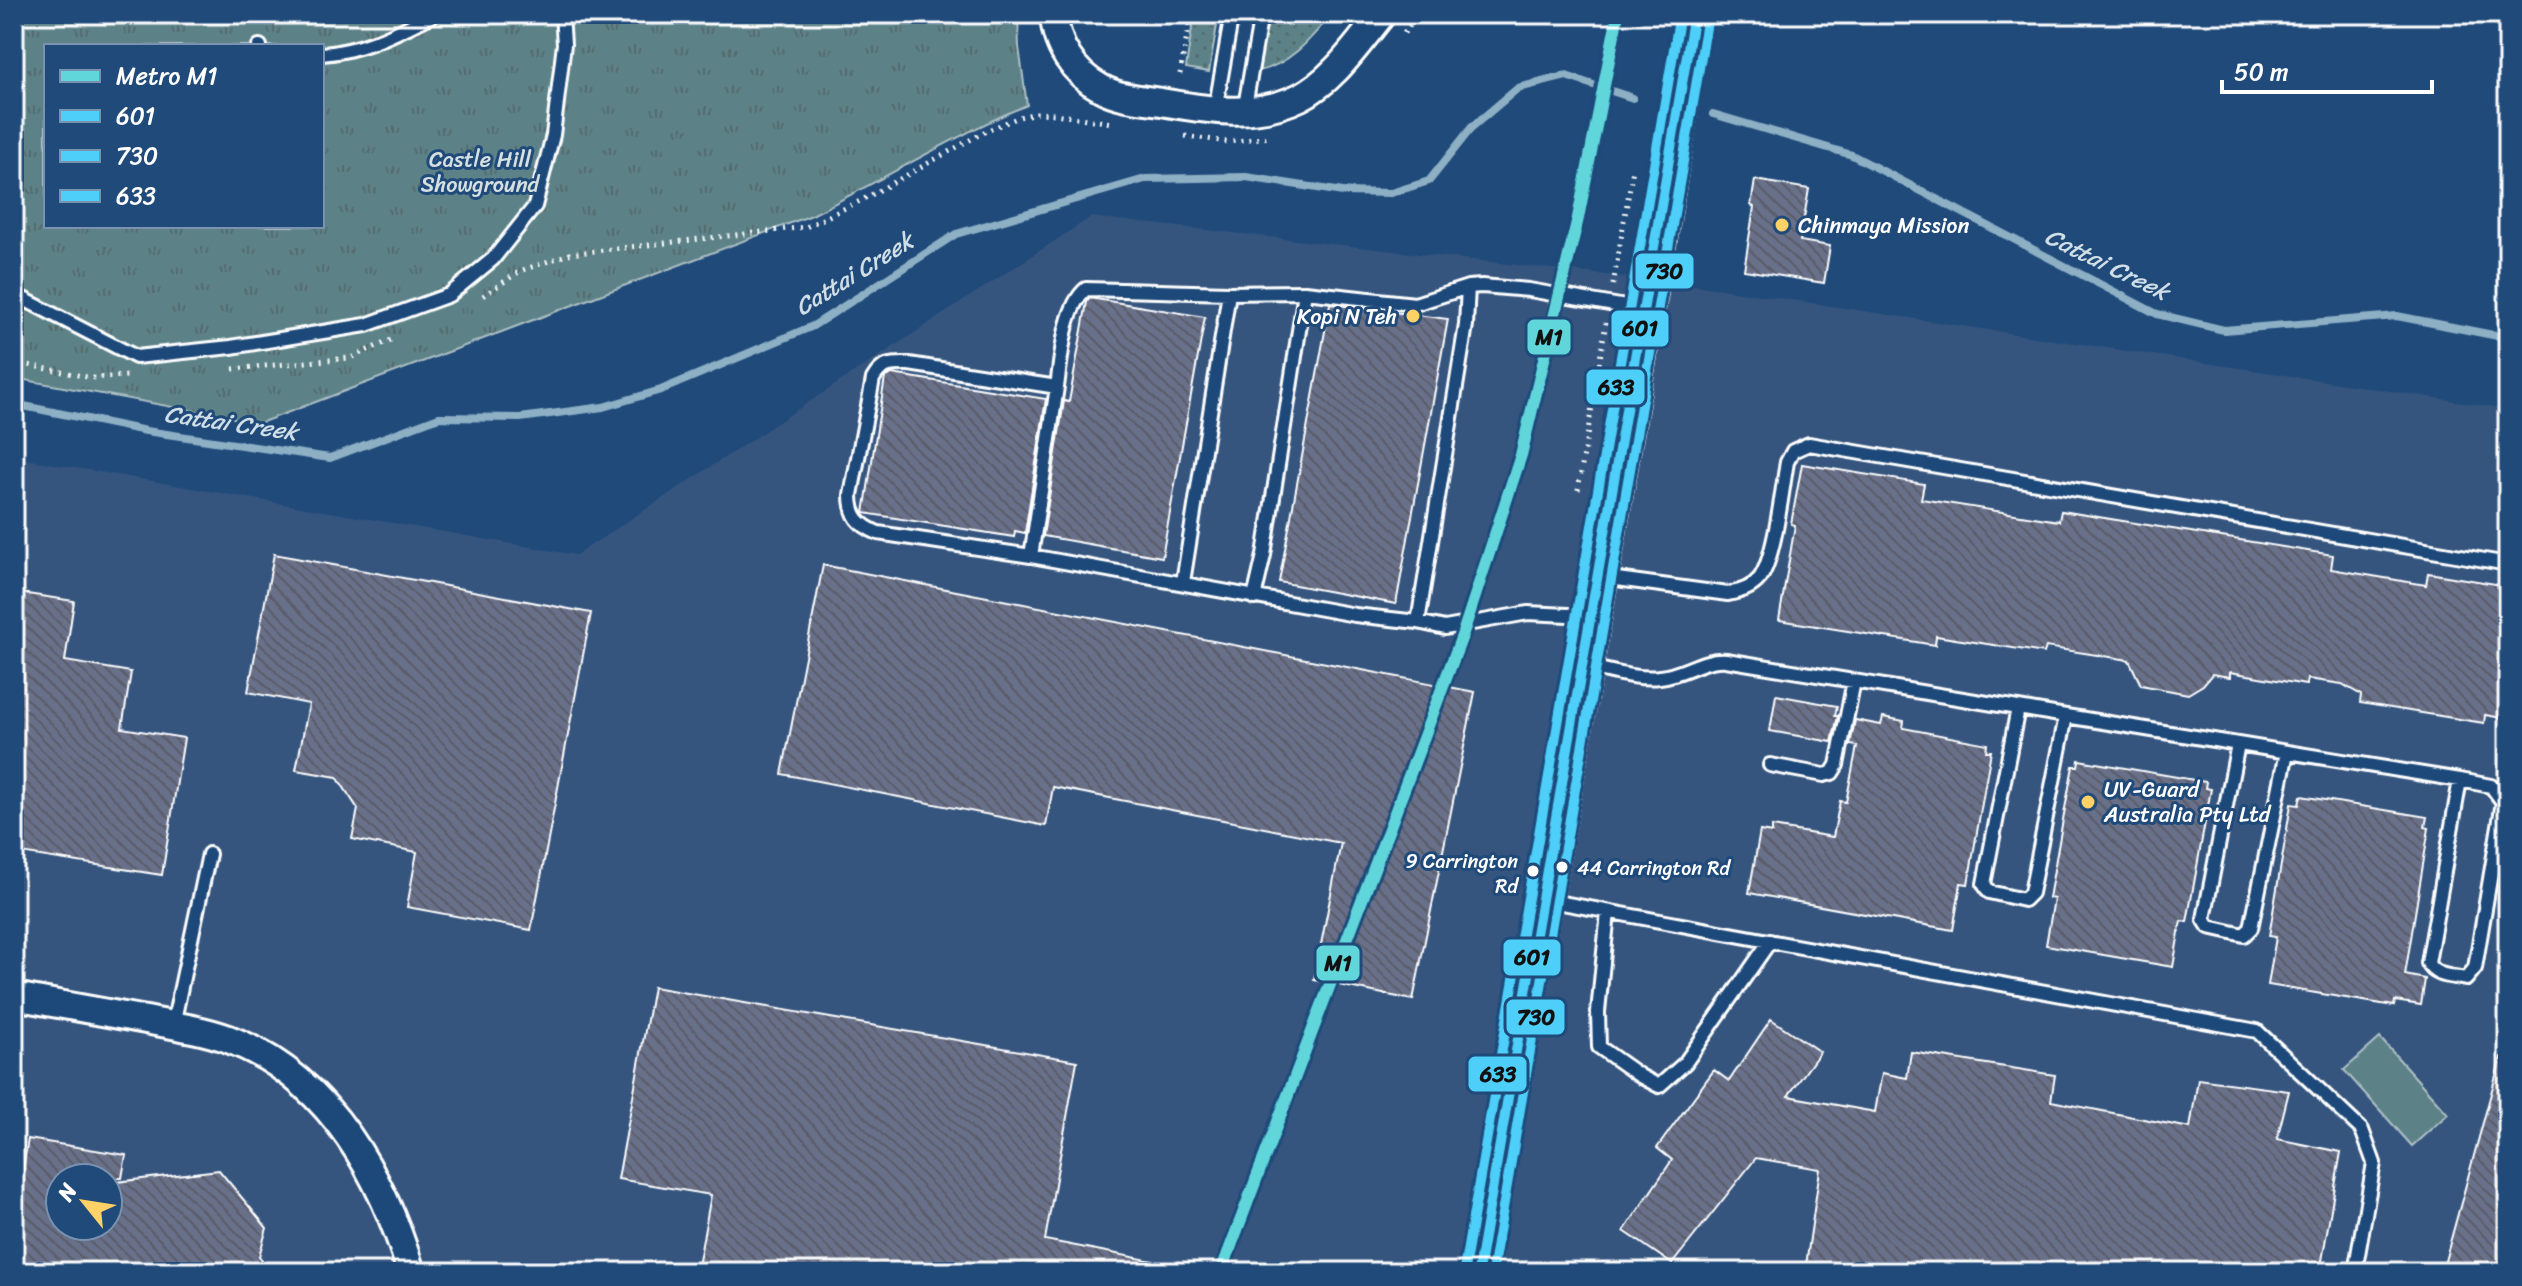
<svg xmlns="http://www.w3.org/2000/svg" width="2522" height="1286" viewBox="0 0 2522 1286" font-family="Sriracha,sans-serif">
<defs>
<pattern id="grass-dots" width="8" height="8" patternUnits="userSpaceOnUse" patternTransform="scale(2)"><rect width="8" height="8" fill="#5c8288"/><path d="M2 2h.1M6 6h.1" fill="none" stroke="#556a6d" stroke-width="1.8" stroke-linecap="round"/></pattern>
<pattern id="park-tufts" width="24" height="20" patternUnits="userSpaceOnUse" patternTransform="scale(2)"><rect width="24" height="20" fill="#5c8288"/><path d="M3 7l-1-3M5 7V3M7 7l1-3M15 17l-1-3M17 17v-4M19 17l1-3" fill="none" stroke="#556a6d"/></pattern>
<pattern id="building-back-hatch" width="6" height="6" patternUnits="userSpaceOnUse" patternTransform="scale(2)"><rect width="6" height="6" fill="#68708a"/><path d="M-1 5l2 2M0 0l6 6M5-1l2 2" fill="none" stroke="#595c68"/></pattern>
</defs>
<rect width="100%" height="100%" fill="#1f4a7a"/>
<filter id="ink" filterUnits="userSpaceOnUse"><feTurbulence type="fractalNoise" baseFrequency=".0125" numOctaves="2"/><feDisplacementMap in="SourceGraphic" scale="16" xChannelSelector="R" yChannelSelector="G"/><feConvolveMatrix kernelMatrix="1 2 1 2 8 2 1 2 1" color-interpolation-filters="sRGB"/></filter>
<g filter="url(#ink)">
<path fill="#35557f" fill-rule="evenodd" d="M 1091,217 L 1687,284 L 2508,409 L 2508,1272 L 14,1272 L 14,457 L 576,555 ZM 60,1178 L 108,1178 L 108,1226 L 60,1226 Z"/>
<path fill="url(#grass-dots)" stroke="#aec0c4" stroke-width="2" d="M 1194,14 L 1219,14 L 1209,72 L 1186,68 Z
M 1268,14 L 1332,14 C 1311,38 1291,64 1259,71 Z"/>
<path fill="url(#park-tufts)" stroke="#aec0c4" stroke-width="2" fill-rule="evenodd" d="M 14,14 L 1018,14 L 1019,47 L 1027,105 C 953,136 884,179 812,215 L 260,423 L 14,378 ZM 46,46 L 322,46 L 322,226 L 46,226 Z"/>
<path fill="#5c8288" stroke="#aec0c4" stroke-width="2" d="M 2380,1038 L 2448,1114 L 2412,1146 L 2344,1070 Z"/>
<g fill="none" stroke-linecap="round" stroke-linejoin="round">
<path stroke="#8eb0c5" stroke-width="8" d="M 1713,114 L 1852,155 L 2157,314 L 2224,330 L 2397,316 L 2508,338
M 14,404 L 146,431 L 330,458 L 439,417 L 520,418 L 603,407 L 661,390 L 813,326 L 956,234 L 1145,179 L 1246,177 L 1343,192 L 1391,193 L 1429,181 L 1472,127 L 1518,88 L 1566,76 L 1633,98"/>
</g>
<path fill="url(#building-back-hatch)" stroke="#fff" stroke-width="2" d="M 1755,180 L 1809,189 L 1800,241 L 1830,246 L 1824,283 L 1744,270 L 1754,207 L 1751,205 Z
M 1090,298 L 1205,317 L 1162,557 L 1043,536 L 1064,401 L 1069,402 L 1087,302 Z
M 1330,304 L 1448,319 L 1396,604 L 1279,582 Z
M 892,374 L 1046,399 L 1025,533 L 1015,531 L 1014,537 L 864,513 L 885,377 Z
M 1802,464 L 1924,484 L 1921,499 L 2059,521 L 2061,511 L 2333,555 L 2331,569 L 2426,585 L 2428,573 L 2508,586 L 2508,719 L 2485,715 L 2484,723 L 2360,703 L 2361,695 L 2342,684 L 2307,679 L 2306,685 L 2230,672 L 2230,677 L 2212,674 L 2203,685 L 2188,694 L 2141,685 L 2129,660 L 2046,647 L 2044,653 L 1936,636 L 1935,645 L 1779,620 L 1795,525 L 1791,524 Z
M 274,554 L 591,613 L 531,930 L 407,907 L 417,852 L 352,839 L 358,809 L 337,777 L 296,770 L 309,704 L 248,692 Z
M 823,565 L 1475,692 L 1413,1000 L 1314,980 L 1341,843 L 1053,787 L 1046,826 L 782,774 Z
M 14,592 L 74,601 L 65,661 L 131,672 L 122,728 L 184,738 L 162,875 L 14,852 Z
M 1776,695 L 1837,706 L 1835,716 L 1838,716 L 1832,742 L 1770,731 Z
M 1883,717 L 1904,721 L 1903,728 L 1987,744 L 1986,751 L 1991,751 L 1968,884 L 1961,883 L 1953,930 L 1749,893 L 1760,831 L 1772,833 L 1772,827 L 1833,837 L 1840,801 L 1846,802 L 1857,746 L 1850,745 L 1855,720 L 1881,725 Z
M 2079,760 L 2206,782 L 2205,788 L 2211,789 L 2187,922 L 2181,921 L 2173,967 L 2046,945 L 2054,899 L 2049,898 L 2064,814 L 2073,766 L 2078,766 Z
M 2301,796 L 2427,817 L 2425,827 L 2429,828 L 2405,975 L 2425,979 L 2421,1005 L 2395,1001 L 2394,1006 L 2268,985 L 2276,937 L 2269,936 L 2285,841 L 2291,804 L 2299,805 Z
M 653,987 L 1077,1061 L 1045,1240 L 1153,1261 L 1152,1272 L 697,1272 L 711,1195 L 618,1179 Z
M 1771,1019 L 1820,1052 L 1788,1096 L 1875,1112 L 1882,1073 L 1907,1078 L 1911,1052 L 2055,1075 L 2051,1101 L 2190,1128 L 2198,1079 L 2289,1091 L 2277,1139 L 2341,1152 L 2320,1272 L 1805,1272 L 1820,1169 L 1756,1158 L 1672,1264 L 1624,1231 L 1672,1160 L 1657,1148 L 1714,1070 L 1729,1081 Z
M 2501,1057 L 2508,1058 L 2508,1272 L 2442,1272 Z
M 28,1139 L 126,1155 L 122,1178 L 60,1178 L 60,1226 L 108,1226 L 108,1183 L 219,1170 L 267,1228 L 259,1256 L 271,1272 L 14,1272 L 14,1222 Z"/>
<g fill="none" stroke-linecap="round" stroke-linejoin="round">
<g stroke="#fff" stroke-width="18">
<path id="service" d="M 259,46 L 260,46
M 322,54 C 364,51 398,32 435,14
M 1215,111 L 1232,14
M 1244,112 L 1261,14
M 14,294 L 136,357 L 231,347 L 366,325 L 449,295 L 493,259 L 535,206 L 553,135 L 564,44 L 562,14
M 1031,556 L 1057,387
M 1602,577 L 1728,594 C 1741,591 1751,589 1760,578 C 1775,557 1782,490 1787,462 L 1793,451 L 1809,444 L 2508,564
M 1183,582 L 1229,293
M 1254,598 L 1264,555 L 1305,292
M 1588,616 L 1528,613 L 1445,628 L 1418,622 L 1355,615 L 1031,556 L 878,533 C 859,525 851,516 851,495 L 873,379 C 882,363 891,364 909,364 L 1057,387 C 1061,360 1064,307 1086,289 L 1229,293 L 1305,292 L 1415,304 L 1468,287 L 1482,286 L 1529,290 L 1643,310
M 1418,622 L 1466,325 L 1468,287
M 1586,666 C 1610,671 1636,680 1660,677 C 1684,675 1702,658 1726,660 L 2018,708 L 2066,716 L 2460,780 L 2491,786 L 2503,802 L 2475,968 L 2466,979 C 2453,976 2434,977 2428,963 L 2460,780
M 2018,708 L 1984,884 L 1989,892 L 2024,900 L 2031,893 L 2066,716
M 2238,744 L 2204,919 L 2209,927 L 2244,935 L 2251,928 L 2287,752
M 1770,765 L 1824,775 L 1832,773 L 1837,765 L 1854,681
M 1546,900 L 2257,1031 L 2362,1130 L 2374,1163 L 2355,1272
M 1608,912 L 1598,1012 L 1599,1047 L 1640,1076 L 1659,1086 L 1685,1063 L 1770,941
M 173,1025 L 209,854"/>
</g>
<g stroke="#fff" stroke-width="32">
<path id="minor" d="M 1054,14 C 1055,45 1074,74 1101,88 C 1119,98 1141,99 1161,102 C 1208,110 1255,119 1300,97 C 1334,80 1358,43 1382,14
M 14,996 C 58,1004 102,1012 146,1020 C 175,1026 208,1030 236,1042 C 331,1081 383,1178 411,1272"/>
</g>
<g stroke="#fff" stroke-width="42">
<path id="secondary" d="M 1478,1272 L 1653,263 L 1694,14"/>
</g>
<path stroke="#fff" stroke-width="5" stroke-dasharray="2 6" stroke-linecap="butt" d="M 1404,33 L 1420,14
M 1180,74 L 1191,14
M 1185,136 L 1228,142 L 1270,137
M 1613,285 L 1633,169
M 483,296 L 520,271 L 569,254 L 806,227 L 862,200 L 986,131 L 1019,117 L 1037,113 L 1055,114 L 1112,123
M 14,362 L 92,378 L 127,376
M 233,369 L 350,358 L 391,340
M 1578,490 L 1606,323"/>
<use href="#service" stroke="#1f4a7a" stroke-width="12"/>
<use href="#minor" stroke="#1f4a7a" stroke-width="26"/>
<use href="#secondary" stroke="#1f4a7a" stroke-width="36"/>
<g stroke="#1f4a7a" stroke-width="16">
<path id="bus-1" d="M 1478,1272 L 1694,14"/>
</g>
<g stroke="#1f4a7a" stroke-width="16">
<path id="bus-2" d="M 1492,1272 L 1708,16"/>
</g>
<g stroke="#1f4a7a" stroke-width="16">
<path id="bus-3" d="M 1464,1270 L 1680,14"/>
</g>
<use href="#bus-1" stroke="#4dcff9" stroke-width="10"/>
<use href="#bus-2" stroke="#4dcff9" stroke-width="10"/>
<use href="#bus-3" stroke="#4dcff9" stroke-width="10"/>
<g stroke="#1f4a7a" stroke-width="18">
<path id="metro-1" d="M 1221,1272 L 1462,636 L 1521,455 L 1578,218 L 1618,14"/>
</g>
<use href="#metro-1" stroke="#60d6db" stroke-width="12"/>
</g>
</g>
<g fill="#ffd166" stroke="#1f4a7a" stroke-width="3">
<circle cx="1782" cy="225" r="8"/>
<circle cx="1413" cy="316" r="8"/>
<circle cx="2088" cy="802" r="8"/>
</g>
<g fill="#fff" stroke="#1f4a7a" stroke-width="3">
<circle cx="1562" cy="867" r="7"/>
<circle cx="1533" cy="871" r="7"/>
</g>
<g text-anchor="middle" stroke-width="6" stroke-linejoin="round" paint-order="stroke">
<g font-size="20" fill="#fff" stroke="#1f4a7a" text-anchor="end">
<text x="1518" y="868">9 Carrington<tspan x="1518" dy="25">Rd</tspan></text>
<text x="1577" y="875" text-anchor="start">44 Carrington Rd</text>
</g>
<g font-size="22" fill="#d6e0e1" stroke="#1f4a7a">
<text x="480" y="167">Castle Hill<tspan x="480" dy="25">Showground</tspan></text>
</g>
<g font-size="22" fill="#fff" stroke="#1f4a7a" text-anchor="start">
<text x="1798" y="233">Chinmaya Mission</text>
<text x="1397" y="324" text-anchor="end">Kopi N Teh</text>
<text x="2104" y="797">UV-Guard<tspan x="2104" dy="25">Australia Pty Ltd</tspan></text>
</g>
<g font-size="24" font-style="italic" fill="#d0dee7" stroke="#1f4a7a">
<text transform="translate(2107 264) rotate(26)" y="8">Cattai Creek</text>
<text transform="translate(854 274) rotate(-32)" y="8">Cattai Creek</text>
<text transform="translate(231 423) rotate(8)" y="8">Cattai Creek</text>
</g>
</g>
<g stroke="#1f4a7a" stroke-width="3">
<rect x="1634" y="252" width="61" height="38" rx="8" fill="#4dcff9"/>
<rect x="1610" y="309" width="60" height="39" rx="8" fill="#4dcff9"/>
<rect x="1526" y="318" width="46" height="38" rx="8" fill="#60d6db"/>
<rect x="1585" y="368" width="61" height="38" rx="8" fill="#4dcff9"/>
<rect x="1502" y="938" width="60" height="39" rx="8" fill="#4dcff9"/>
<rect x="1315" y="944" width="46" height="38" rx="8" fill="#60d6db"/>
<rect x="1505" y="998" width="61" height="38" rx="8" fill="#4dcff9"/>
<rect x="1467" y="1055" width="61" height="38" rx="8" fill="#4dcff9"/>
</g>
<g font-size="22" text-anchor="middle" font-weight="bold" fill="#111">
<text x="1664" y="279">730</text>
<text x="1640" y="336">601</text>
<text x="1549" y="345">M1</text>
<text x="1616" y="395">633</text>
<text x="1532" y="965">601</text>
<text x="1338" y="971">M1</text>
<text x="1536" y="1025">730</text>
<text x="1498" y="1082">633</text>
</g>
<rect width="2522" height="1286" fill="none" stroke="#1f4a7a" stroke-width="48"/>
<rect x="24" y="24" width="2474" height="1238" fill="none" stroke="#fff" stroke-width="3" filter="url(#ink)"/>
<rect x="44" y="44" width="280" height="184" fill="#1f4a7a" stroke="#7992af" stroke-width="2"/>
<rect x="60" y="70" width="40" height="12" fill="#60d6db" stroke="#7992af" stroke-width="2"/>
<text x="116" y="84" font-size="24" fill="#ffffff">Metro M1</text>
<rect x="60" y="110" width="40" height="12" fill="#4dcff9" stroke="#7992af" stroke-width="2"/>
<text x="116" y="124" font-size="24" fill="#ffffff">601</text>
<rect x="60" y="150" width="40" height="12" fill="#4dcff9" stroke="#7992af" stroke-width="2"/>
<text x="116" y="164" font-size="24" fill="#ffffff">730</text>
<rect x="60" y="190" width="40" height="12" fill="#4dcff9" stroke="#7992af" stroke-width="2"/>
<text x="116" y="204" font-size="24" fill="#ffffff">633</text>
<g transform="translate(84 1202) rotate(300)"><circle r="38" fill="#1f4a7a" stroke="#7992af" stroke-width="2"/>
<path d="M0-6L14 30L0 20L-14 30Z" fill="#ffd166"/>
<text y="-12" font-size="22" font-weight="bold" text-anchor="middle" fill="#ffffff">N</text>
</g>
<path d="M2222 80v12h210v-12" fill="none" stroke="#ffffff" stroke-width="4"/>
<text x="2234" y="80" font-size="24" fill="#ffffff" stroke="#1f4a7a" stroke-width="6" paint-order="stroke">50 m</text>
</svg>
